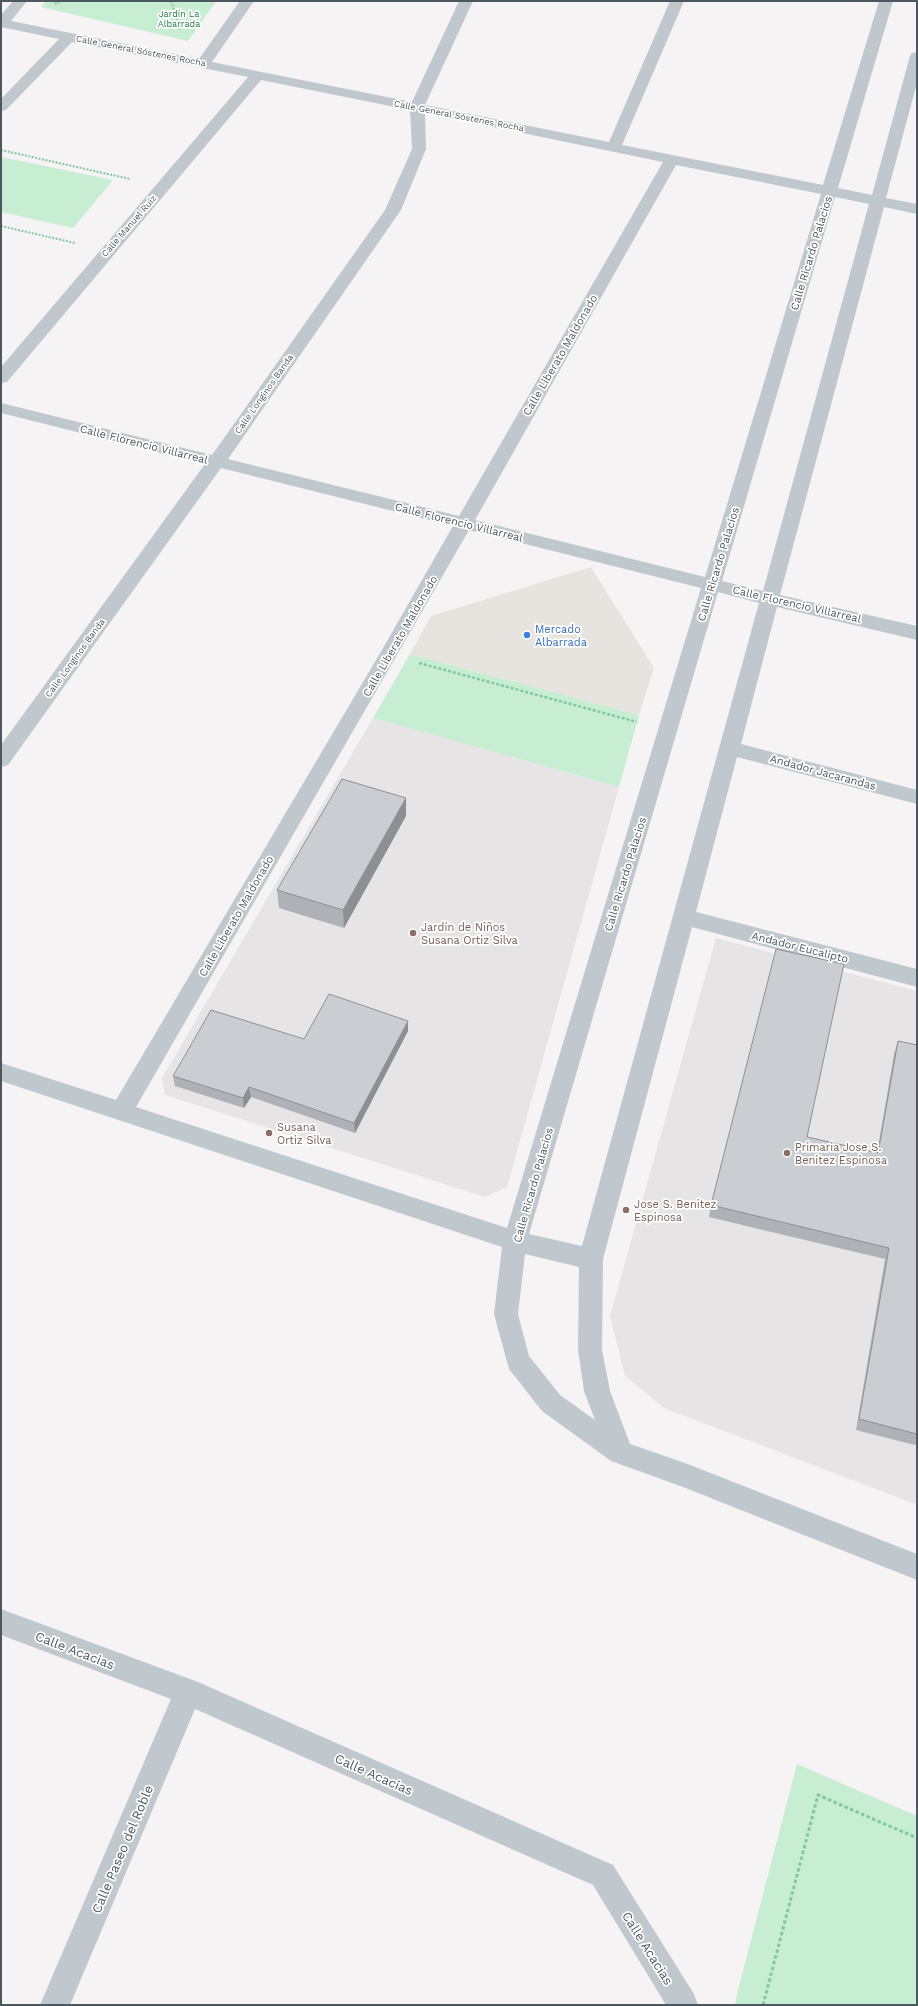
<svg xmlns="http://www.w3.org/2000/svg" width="918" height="2006" viewBox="0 0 918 2006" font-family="'Work Sans',sans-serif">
<rect width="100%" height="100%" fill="#f5f3f3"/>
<path fill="#e7e4df" d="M 591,567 L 654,668 L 639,715 L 410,654 L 431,616 Z"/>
<path fill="#e6e4e4" d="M 373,718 L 619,787 L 507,1187 L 485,1197 L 165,1095 L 162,1078 Z
M 716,938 L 917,991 L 917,1489 L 915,1504 L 664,1408 L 625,1376 L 610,1316 Z"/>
<path fill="#c7edd2" d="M 46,1 L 216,1 L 188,41 L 41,7 Z
M 1,157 L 113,180 L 73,228 L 1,212 Z
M 410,654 L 639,715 L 619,787 L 373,718 Z
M 797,1764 L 917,1816 L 917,2005 L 735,2005 L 738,1990 Z"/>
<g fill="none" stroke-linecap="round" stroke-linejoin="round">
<path stroke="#81c99e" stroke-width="2" stroke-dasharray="2 1.5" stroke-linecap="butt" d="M 171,1 L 181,31
M 55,4 L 62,1
M 1,150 L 130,179
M 1,226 L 75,243"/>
<path stroke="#81c99e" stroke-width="2.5" stroke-dasharray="3 2" stroke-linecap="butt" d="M 419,663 L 637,722"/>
<path stroke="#81c99e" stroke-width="3" stroke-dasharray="3.5 2.5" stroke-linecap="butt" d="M 763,2005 L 818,1795 L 917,1838"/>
<path fill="#c0c8ce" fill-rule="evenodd" d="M 13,1 L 27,1 L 11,21 L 199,59 L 240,1 L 254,1 L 212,62 L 412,102 L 459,1 L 473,1 L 425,105 L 609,142 L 670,1 L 684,1 L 622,145 L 823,185 L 879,1 L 893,1 L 838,188 L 872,195 L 910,56 L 912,53 L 917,52 L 917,83 L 886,198 L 917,204 L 917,214 L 884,207 L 780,595 L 917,626 L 917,640 L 777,607 L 741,744 L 917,790 L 917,804 L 737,757 L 696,912 L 917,969 L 917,987 L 692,927 L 603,1259 L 602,1350 L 610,1391 L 630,1444 L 685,1463 L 917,1554 L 917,1580 L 683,1487 L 611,1461 L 542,1411 L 509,1369 L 494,1314 L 502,1247 L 1,1081 L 1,1063 L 116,1100 L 379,655 L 453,526 L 221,468 L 8,765 L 1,767 L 1,745 L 205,464 L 1,413 L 1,403 L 212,455 L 385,210 L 412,149 L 410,110 L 261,80 L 7,382 L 1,383 L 1,367 L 248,77 L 72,42 L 6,110 L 1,111 L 1,99 L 59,39 L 1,27 L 1,15 ZM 425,113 L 663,162 L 459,516 L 228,459 L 401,210 L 426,149 ZM 676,165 L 821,194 L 705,577 L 475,520 ZM 835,197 L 869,204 L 763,591 L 722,581 ZM 469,530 L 701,588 L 507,1228 L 136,1107 ZM 718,592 L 759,603 L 582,1246 L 529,1234 ZM 525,1254 L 579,1267 L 578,1350 L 584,1391 L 595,1420 L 560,1395 L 529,1356 L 518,1314 Z
M 1,1609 L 198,1682 L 613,1865 L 694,1994 L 698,2005 L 666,2005 L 593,1885 L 195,1709 L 70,2005 L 40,2005 L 171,1699 L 1,1635 Z"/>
</g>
<path fill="#aeb1b5" d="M 406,798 L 406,816 L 344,928 L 279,908 L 277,890 Z
M 408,1031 L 355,1133 L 251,1097 L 244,1108 L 175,1086 L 173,1076 L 304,1039 Z
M 898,1041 L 917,1045 L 917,1441 L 915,1445 L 856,1430 L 885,1259 L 709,1217 L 711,1205 L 807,1137 L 877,1153 L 894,1054 Z"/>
<path fill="#8d9093" d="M 406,798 L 406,816 L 344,928 L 343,910 Z
M 408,1021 L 408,1031 L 355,1133 L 354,1123 Z
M 249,1087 L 251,1097 L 244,1108 L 243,1098 Z"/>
<path fill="#caced2" stroke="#8d9093" d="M 342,779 L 406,798 L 343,910 L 277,890 Z
M 776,949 L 844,964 L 807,1137 L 878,1153 L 898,1041 L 917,1045 L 917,1434 L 859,1419 L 889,1248 L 711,1205 Z
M 329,994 L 408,1021 L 354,1123 L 249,1087 L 243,1098 L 173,1076 L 211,1010 L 304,1039 Z"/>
<circle fill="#3f7fe0" stroke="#fff" stroke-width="1.5" cx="527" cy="635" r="4"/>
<g fill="#8d6e63" stroke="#fff" stroke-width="1.5">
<circle cx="413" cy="933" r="4"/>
<circle cx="269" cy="1133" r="4"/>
<circle cx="787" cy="1153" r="4"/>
<circle cx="626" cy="1210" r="4"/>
</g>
<g text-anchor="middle" stroke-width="3.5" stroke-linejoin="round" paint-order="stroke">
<g font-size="9" fill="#207d45" stroke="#fff">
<text x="179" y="17">Jardín La<tspan x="179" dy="10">Albarrada</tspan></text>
</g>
<g font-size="9" fill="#4c585f" stroke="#fff">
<text transform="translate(141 51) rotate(11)" y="3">Calle General Sóstenes Rocha</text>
<text transform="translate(459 116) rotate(11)" y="3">Calle General Sóstenes Rocha</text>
<text transform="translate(129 226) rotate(-49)" y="3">Calle Manuel Ruíz</text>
<text transform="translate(264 394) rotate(-55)" y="3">Calle Longinos Banda</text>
<text transform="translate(75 658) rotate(-54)" y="3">Calle Longinos Banda</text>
</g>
<g font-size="11" fill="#4c585f" stroke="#fff">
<text transform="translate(811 253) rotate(-73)" y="4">Calle Ricardo Palacios</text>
<text transform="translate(560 355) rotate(-60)" y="4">Calle Liberato Maldonado</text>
<text transform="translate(144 444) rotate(14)" y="4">Calle Florencio Villarreal</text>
<text transform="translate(459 522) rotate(14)" y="4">Calle Florencio Villarreal</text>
<text transform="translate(718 564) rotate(-73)" y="4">Calle Ricardo Palacios</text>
<text transform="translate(797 604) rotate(13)" y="4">Calle Florencio Villarreal</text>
<text transform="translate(400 636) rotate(-60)" y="4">Calle Liberato Maldonado</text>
<text transform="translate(823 772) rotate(15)" y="4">Andador Jacarandas</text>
<text transform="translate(625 874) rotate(-73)" y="4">Calle Ricardo Palacios</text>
<text transform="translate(236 916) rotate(-60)" y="4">Calle Liberato Maldonado</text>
<text transform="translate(800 947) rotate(14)" y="4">Andador Eucalipto</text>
<text transform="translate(533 1185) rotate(-74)" y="4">Calle Ricardo Palacios</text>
</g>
<g font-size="11" fill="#366cbe" stroke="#fff" text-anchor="start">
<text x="535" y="633">Mercado<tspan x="535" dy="13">Albarrada</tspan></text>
</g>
<g font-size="11" fill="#785e54" stroke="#fff" text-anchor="start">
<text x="421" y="931">Jardín de Niños<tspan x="421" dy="13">Susana Ortiz Silva</tspan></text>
<text x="277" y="1131">Susana<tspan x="277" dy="13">Ortiz Silva</tspan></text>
<text x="795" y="1151">Primaria Jose S.<tspan x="795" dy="13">Benitez Espinosa</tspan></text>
<text x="634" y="1208">Jose S. Benitez<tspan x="634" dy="13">Espinosa</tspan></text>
</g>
<g font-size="13" fill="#4c585f" stroke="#fff">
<text transform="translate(75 1650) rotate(21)" y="5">Calle Acacias</text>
<text transform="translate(374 1774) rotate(24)" y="5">Calle Acacias</text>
<text transform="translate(122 1849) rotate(-67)" y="5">Calle Paseo del Roble</text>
<text transform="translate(648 1948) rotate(58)" y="5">Calle Acacias</text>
</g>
</g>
<rect width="918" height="2006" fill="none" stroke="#4c585f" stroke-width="4"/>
</svg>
